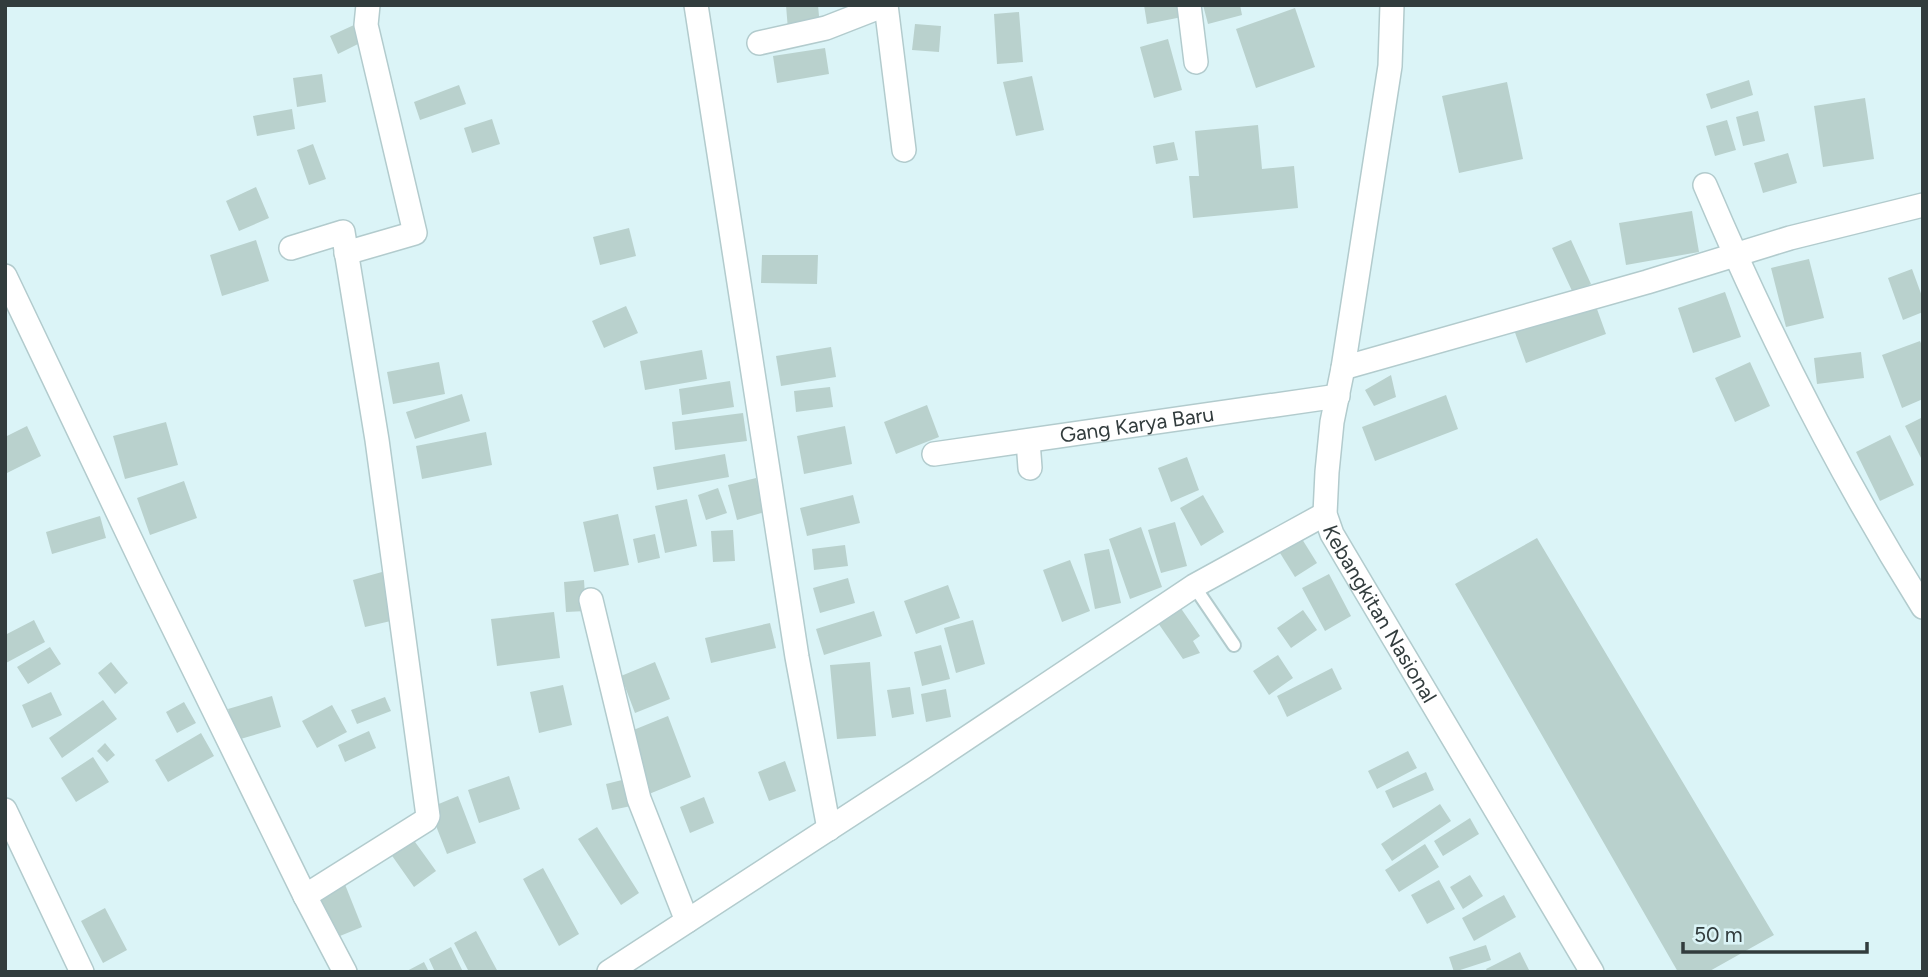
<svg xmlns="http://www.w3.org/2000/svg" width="1928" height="977" viewBox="0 0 1928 977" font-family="Figtree,sans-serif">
<rect width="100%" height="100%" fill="#dbf4f7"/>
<path fill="#b9d1cd" d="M 786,5 L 818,5 L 820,27 L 788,30 Z
M 1144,5 L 1185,5 L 1187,16 L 1147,24 Z
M 1203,5 L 1240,5 L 1242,15 L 1208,24 Z
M 1295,8 L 1315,67 L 1256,88 L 1236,29 Z
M 1019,12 L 1023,62 L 997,64 L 994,14 Z
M 915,24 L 941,26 L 939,52 L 912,50 Z
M 354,25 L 362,42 L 338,54 L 330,36 Z
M 1168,39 L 1182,90 L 1154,98 L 1140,47 Z
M 825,48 L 829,74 L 777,83 L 773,56 Z
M 322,74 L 326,102 L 297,107 L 293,78 Z
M 1032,76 L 1044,130 L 1016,136 L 1003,82 Z
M 1749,80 L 1753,95 L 1711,109 L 1706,94 Z
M 1507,82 L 1523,159 L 1459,173 L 1442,96 Z
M 459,85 L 466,104 L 420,120 L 414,102 Z
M 1865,98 L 1874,159 L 1823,167 L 1814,106 Z
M 292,109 L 295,129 L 257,136 L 253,116 Z
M 1758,111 L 1765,141 L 1743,146 L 1736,117 Z
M 492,119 L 500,144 L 472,153 L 464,128 Z
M 1727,120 L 1736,150 L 1715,156 L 1706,126 Z
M 1258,125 L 1262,169 L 1294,166 L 1298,208 L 1193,218 L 1189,176 L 1199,176 L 1195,131 Z
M 1174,142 L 1178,160 L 1156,164 L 1153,146 Z
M 313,144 L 326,179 L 309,185 L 297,150 Z
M 1788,153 L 1797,183 L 1763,193 L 1754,163 Z
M 256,187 L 269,218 L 239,231 L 226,201 Z
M 1692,211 L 1699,252 L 1626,265 L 1619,223 Z
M 629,228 L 636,256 L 600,265 L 593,237 Z
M 256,240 L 269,281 L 222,296 L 210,255 Z
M 1571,240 L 1591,284 L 1573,293 L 1552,248 Z
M 762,255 L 818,255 L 817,284 L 761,283 Z
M 1809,259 L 1824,318 L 1786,327 L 1771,268 Z
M 1912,269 L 1923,299 L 1923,312 L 1903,320 L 1888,278 Z
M 1725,292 L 1741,337 L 1693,353 L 1678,308 Z
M 1593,298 L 1606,334 L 1526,363 L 1513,327 Z
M 626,306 L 638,333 L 604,348 L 592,321 Z
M 1920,341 L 1923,348 L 1923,399 L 1902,408 L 1882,355 Z
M 831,347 L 836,377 L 781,386 L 776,356 Z
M 702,350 L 707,379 L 645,390 L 640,361 Z
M 1861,352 L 1864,378 L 1817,384 L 1814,358 Z
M 439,362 L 445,394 L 393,404 L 387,372 Z
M 1750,362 L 1770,406 L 1735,422 L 1715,378 Z
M 1391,375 L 1396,397 L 1374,406 L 1365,390 Z
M 730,381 L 734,407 L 682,415 L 679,389 Z
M 830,387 L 833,407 L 796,412 L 794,391 Z
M 462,394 L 470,421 L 415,439 L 406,412 Z
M 1446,395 L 1458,429 L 1375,461 L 1362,427 Z
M 927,405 L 939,437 L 896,454 L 884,422 Z
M 743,413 L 747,441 L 675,450 L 672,422 Z
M 1923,417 L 1923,462 L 1905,426 Z
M 166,422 L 178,465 L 125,479 L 113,436 Z
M 27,426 L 41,456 L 5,474 L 5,437 Z
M 845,426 L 852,464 L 804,474 L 797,436 Z
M 486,432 L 492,465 L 422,479 L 416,446 Z
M 1890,435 L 1914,485 L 1880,501 L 1856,452 Z
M 725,454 L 729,477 L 657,490 L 653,467 Z
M 1187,457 L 1199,490 L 1171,502 L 1158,468 Z
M 756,478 L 765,512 L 737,520 L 728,485 Z
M 184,481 L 197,518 L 150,535 L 137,498 Z
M 718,488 L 727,513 L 706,520 L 698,495 Z
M 853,495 L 860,523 L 807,536 L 800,508 Z
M 1203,495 L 1224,532 L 1201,546 L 1180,508 Z
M 687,499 L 697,546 L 665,553 L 655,506 Z
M 618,514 L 629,565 L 594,572 L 583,522 Z
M 100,516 L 106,538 L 52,554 L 46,532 Z
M 1175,522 L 1187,566 L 1161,573 L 1148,530 Z
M 1141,527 L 1162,587 L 1130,599 L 1109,539 Z
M 733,530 L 735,561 L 713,562 L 711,531 Z
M 655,534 L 660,558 L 638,563 L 633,539 Z
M 1537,538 L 1774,935 L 1708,972 L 1678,972 L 1455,584 Z
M 1302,539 L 1317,563 L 1295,577 L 1280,553 Z
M 845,545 L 848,566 L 814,570 L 812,549 Z
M 1109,549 L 1121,603 L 1095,609 L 1084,554 Z
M 1070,560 L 1090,611 L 1062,622 L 1043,570 Z
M 382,572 L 395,620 L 365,627 L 353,580 Z
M 1329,574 L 1351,616 L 1325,631 L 1302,588 Z
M 848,578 L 855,603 L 820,613 L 813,588 Z
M 584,580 L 586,611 L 566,612 L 564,582 Z
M 948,585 L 960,618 L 916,634 L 904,601 Z
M 1180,607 L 1200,636 L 1193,641 L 1200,653 L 1183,659 L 1158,623 Z
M 1303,610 L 1317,630 L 1291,648 L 1277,628 Z
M 874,611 L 882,636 L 824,655 L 816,629 Z
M 554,612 L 560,658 L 497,666 L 491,619 Z
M 34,620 L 45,642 L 6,663 L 5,635 Z
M 973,620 L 985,664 L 956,673 L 944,628 Z
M 770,623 L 776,648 L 711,663 L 705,638 Z
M 941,645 L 950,679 L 922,686 L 914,652 Z
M 50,647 L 61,664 L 28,684 L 17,667 Z
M 1278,655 L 1293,678 L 1269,695 L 1253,671 Z
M 111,662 L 128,683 L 115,694 L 98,673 Z
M 655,662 L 670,699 L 635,713 L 621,676 Z
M 870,662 L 876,736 L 837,739 L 830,665 Z
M 1332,668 L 1342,689 L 1287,717 L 1277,696 Z
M 563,685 L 572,725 L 539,733 L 530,692 Z
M 910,687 L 914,714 L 892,718 L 887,690 Z
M 946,689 L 951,717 L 926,722 L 921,694 Z
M 51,692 L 62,715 L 32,728 L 22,705 Z
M 272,696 L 281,727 L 237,740 L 228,709 Z
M 385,697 L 391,711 L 357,724 L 351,710 Z
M 103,700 L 117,719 L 62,758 L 49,738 Z
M 184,702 L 196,723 L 177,733 L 166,712 Z
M 332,705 L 347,732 L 317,748 L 302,721 Z
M 668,716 L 691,777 L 649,794 L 626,733 Z
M 369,731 L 376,748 L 345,762 L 338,745 Z
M 201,733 L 214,756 L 168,782 L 155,760 Z
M 105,743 L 115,755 L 107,762 L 97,751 Z
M 1408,751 L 1417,768 L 1377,789 L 1368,771 Z
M 93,757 L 109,782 L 76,802 L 61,778 Z
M 785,761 L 796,791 L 769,801 L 758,772 Z
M 1426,772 L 1434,790 L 1393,808 L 1385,791 Z
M 509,776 L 520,809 L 479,823 L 468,790 Z
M 626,779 L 631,806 L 612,810 L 606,784 Z
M 458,796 L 476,843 L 447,854 L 429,808 Z
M 704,797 L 714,823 L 690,833 L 680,807 Z
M 1440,804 L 1451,821 L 1392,861 L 1381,844 Z
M 1470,818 L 1479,834 L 1443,856 L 1434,841 Z
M 597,827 L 639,893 L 621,905 L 578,839 Z
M 410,835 L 436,871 L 414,887 L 388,850 Z
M 1425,844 L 1439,867 L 1399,892 L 1385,870 Z
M 543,868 L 579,934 L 559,946 L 523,879 Z
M 1470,875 L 1483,896 L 1463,909 L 1450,887 Z
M 1439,880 L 1455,909 L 1427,924 L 1411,895 Z
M 344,882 L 362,927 L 335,938 L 318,892 Z
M 1504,895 L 1516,917 L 1474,941 L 1462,918 Z
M 105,908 L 127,950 L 103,963 L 81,921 Z
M 476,931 L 498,972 L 469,972 L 454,943 Z
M 1486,945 L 1491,960 L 1454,972 L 1449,957 Z
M 451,947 L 463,972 L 435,972 L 429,959 Z
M 1520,952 L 1530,972 L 1488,972 L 1486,969 Z
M 424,962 L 429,972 L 405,972 Z"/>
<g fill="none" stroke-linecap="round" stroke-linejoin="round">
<g stroke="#b2cbcd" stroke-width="16">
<path id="lane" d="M 1194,586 L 1234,645"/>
</g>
<g stroke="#b2cbcd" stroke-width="26">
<g id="street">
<path d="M 696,5 L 797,657 L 829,829"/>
<path d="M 886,5 L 904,150"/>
<path d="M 1189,5 L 1196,62"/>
<path id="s1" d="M 1392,5 L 1390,66 L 1343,368 L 1332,422 L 1327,472 L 1325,514 L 1332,534 L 1345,556 L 1592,972"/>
<path d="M 759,43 L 826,28 L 885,5"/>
<path d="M 1705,185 C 1767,331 1839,473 1923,607"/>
<path d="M 291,248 L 343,232 L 377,440 L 428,816 L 426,820 L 305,896 L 345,972"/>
<path d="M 346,253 L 415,233 L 366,25 L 368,5"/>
<path d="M 5,276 L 149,578 L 305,896"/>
<path d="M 1343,368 L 1647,282 L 1790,238 L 1923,205"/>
<path d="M 1028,441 L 1030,468"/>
<path id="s2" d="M 934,454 L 1338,396"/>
<path d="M 591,600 L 639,799 L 687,921"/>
<path d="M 5,810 L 82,972"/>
<path d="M 609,972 L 922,768 L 1194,586 L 1325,514"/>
</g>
</g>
<use href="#lane" stroke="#fff" stroke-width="12"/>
<use href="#street" stroke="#fff" stroke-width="23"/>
</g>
<g text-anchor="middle" stroke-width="6" stroke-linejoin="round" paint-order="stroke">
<g font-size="21" fill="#323c3d" stroke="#dbf4f7">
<text dy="7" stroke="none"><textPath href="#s2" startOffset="205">Gang Karya Baru</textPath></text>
<text dy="7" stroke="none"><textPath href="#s1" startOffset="628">Kebangkitan Nasional</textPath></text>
</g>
</g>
<rect width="1928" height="977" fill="none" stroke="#323c3d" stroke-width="14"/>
<path d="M1683 942v10h184v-10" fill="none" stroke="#323c3d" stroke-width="3.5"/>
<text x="1694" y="942" font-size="21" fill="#323c3d" stroke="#dbf4f7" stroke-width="5" paint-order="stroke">50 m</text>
</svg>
